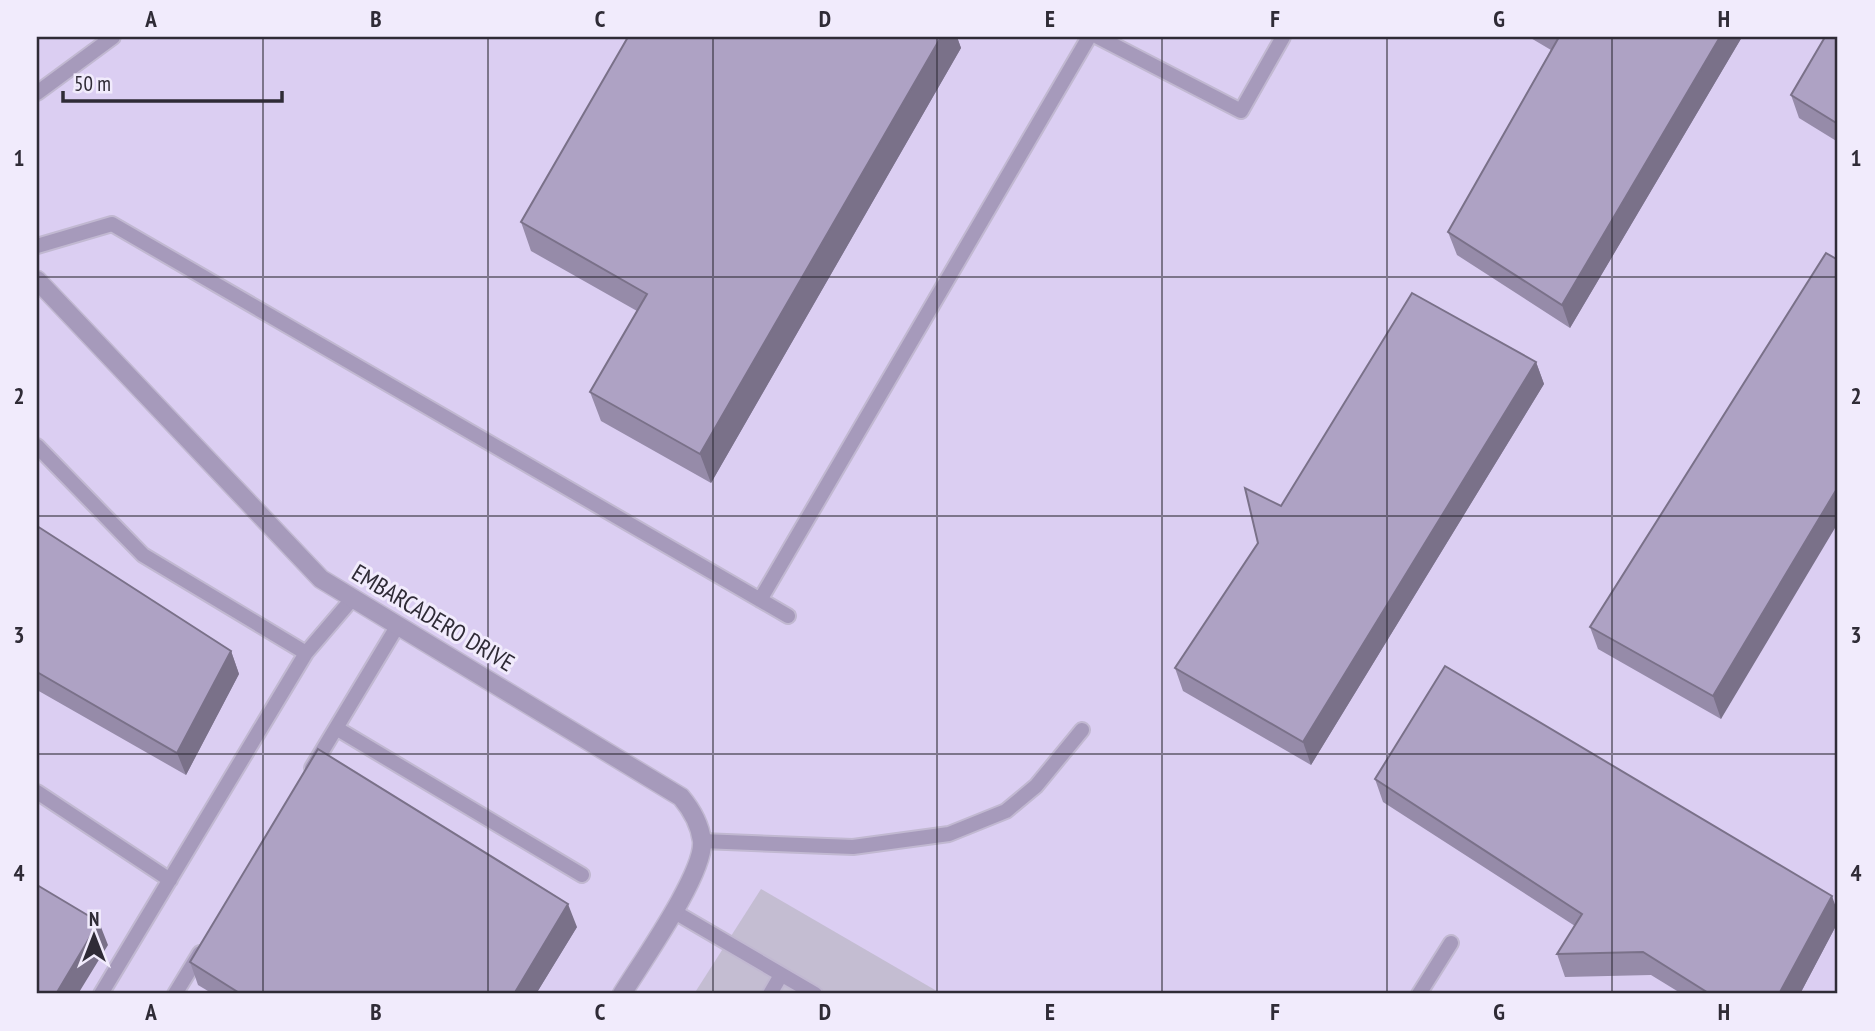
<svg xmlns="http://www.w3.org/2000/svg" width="1875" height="1031" viewBox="0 0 1875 1031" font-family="'PT Sans Narrow',sans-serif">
<rect width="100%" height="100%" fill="#e5dbf8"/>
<path fill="#dbcef2" d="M 37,37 L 1838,37 L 1838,994 L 37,994 Z"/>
<path fill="#c4bdd2" d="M 761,889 L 942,994 L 694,994 Z"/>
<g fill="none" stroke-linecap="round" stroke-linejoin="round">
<g stroke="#c1b8d1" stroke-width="18">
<path id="lane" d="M 1098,37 L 1241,111 L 1283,37
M 37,93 L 113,37
M 37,246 L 112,224 L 788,616
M 37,446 L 143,555 L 306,653 L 353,598
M 760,600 L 1089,37
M 336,728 L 582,875
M 312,768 L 398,625
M 37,792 L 170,880
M 702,841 L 853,847 L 949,834 L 1006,811 L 1036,786 L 1082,730
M 673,911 L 815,994
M 101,994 L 306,653
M 175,994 L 200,953
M 770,994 L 781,975
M 1419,994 L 1451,943"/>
</g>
<g stroke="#c1b8d1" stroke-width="21">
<path id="street" d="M 37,280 L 321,579 L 681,797 C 691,809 700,825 702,841 C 705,873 641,963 622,994"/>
</g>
<use href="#lane" stroke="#a69abb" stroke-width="14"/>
<use href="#street" stroke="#a69abb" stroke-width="18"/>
</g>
<path fill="#968ba9" d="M 628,37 L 957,37 L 961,48 L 711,483 L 601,421 L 590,392 L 637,311 L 531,251 L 521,222 Z
M 1529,37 L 1742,37 L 1570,328 L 1457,255 L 1448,232 L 1551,50 Z
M 1838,37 L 1838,142 L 1799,118 L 1791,95 Z
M 1826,253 L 1721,719 L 1598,649 L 1590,627 Z
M 1536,362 L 1544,384 L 1311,765 L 1183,691 L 1175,668 L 1258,543 L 1281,506 Z
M 37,526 L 231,651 L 239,674 L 186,775 L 37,690 Z
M 1375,779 L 1838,913 L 1838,922 L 1800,994 L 1682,994 L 1651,975 L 1565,977 L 1557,954 L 1575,926 L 1383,802 Z
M 577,927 L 536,994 L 213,994 L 198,985 L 190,962 Z"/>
<path fill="#7a7189" d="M 941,37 L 957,37 L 961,48 L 711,483 L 700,454 Z
M 1720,37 L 1742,37 L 1570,328 L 1562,305 Z
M 1536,362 L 1544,384 L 1311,765 L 1303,742 Z
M 1838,487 L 1838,523 L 1721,719 L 1713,696 Z
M 231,651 L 239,674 L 186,775 L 177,753 Z
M 1832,896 L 1838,913 L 1838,922 L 1800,994 L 1779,994 Z
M 568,904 L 577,927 L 536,994 L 514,994 Z
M 99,922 L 108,945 L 78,994 L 56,994 Z"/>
<path fill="#aea2c4" stroke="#7a7189" stroke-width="2" d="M 628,37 L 941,37 L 700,454 L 590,392 L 647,294 L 521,222 Z
M 1559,37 L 1720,37 L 1562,305 L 1448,232 Z
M 1825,37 L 1838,37 L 1838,124 L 1791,95 Z
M 1826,253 L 1838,260 L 1838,487 L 1713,696 L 1590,627 Z
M 1412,293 L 1536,362 L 1303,742 L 1175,668 L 1258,543 L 1245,488 L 1281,506 Z
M 37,526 L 231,651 L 177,753 L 37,672 Z
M 1445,666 L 1832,896 L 1779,994 L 1710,994 L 1643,952 L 1557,954 L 1582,914 L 1375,779 Z
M 318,749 L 568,904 L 514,994 L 241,994 L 190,962 Z
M 37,885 L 99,922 L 56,994 L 37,994 Z"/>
<path fill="none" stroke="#2f2b36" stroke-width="2" stroke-opacity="0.55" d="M 263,37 L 263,994M 488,37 L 488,994M 713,37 L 713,994M 937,37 L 937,994M 1162,37 L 1162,994M 1387,37 L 1387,994M 1612,37 L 1612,994M 37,277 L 1838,277M 37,516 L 1838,516M 37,754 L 1838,754"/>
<g text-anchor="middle" stroke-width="6" stroke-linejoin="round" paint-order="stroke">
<g font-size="24" fill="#2f2b36" stroke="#f1ebfc">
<text transform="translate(433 618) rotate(31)" y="8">EMBARCADERO DRIVE</text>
</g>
</g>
<rect width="1875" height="1031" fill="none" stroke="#f1ebfc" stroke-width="77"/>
<g transform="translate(94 936)" stroke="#f1ebfc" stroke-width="5" paint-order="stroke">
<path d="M0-5L12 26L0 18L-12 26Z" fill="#2f2b36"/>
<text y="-10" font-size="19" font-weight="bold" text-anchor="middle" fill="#2f2b36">N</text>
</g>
<path d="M63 91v10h219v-10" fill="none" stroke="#2f2b36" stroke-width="3.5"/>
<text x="74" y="91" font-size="21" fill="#2f2b36" stroke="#f1ebfc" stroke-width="5" paint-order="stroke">50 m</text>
<rect x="38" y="38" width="1798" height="954" fill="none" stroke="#2f2b36" stroke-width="2.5"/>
<g font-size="23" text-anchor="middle" font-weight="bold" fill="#2f2b36">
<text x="151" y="27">A</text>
<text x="376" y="27">B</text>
<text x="600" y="27">C</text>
<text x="825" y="27">D</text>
<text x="1050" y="27">E</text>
<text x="1275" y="27">F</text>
<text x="1499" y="27">G</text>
<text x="1724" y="27">H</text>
<text x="19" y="166">1</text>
<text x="1856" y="166">1</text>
<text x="19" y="404">2</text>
<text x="1856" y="404">2</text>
<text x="19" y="643">3</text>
<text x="1856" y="643">3</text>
<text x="19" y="881">4</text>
<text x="1856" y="881">4</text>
<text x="151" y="1020">A</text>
<text x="376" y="1020">B</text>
<text x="600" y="1020">C</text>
<text x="825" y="1020">D</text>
<text x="1050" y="1020">E</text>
<text x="1275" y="1020">F</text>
<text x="1499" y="1020">G</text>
<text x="1724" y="1020">H</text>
</g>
</svg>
